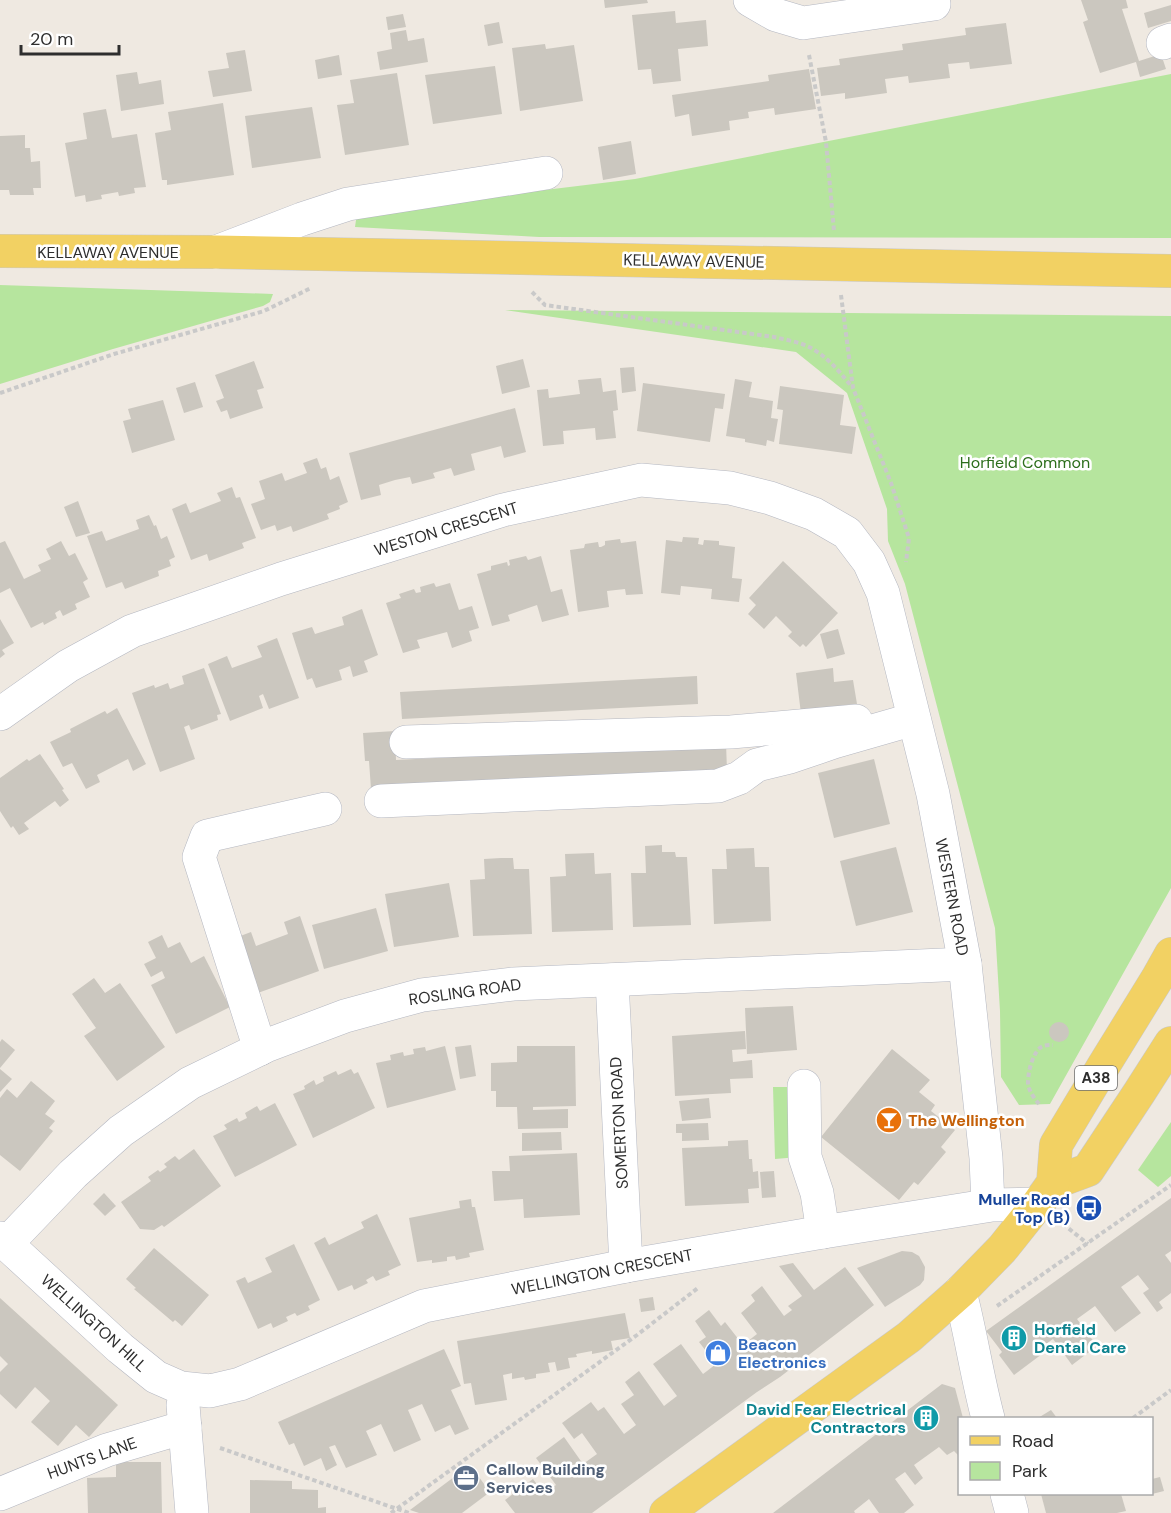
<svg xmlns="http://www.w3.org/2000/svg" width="1171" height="1513" viewBox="0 0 1171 1513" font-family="'DM Sans',sans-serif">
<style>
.green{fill:#b6e59e}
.building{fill:#cbc7bf}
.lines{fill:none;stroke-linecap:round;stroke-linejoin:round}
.minor-casing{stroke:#b4b7c1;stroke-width:34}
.major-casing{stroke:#c9c9c9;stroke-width:34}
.path{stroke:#c9c9c9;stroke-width:4;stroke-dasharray:4.5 3;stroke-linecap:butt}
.minor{stroke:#fff;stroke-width:33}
.major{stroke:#f2d163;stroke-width:33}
.labels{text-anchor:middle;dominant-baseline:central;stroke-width:5;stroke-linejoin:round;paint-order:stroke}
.shield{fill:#fff;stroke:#6d6d6d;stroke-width:1.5}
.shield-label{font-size:15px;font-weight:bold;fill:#2e2e2e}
.street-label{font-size:16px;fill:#2e2e2e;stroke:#fff}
.park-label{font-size:16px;fill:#2c6e1b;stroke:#fff}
.food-label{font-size:16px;font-weight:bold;fill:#c56008;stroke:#fff;text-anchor:start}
.transit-label{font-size:16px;font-weight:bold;fill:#164399;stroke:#fff;text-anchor:end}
.culture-label{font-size:16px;font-weight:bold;fill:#0d838f;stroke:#fff;text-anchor:start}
.shop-label{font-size:16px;font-weight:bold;fill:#366cbe;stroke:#fff;text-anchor:start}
.service-label{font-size:16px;font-weight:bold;fill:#4e5e75;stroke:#fff;text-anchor:start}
</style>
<rect width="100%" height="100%" fill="#efe9e1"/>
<g class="green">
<polygon points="1171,74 1171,238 539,237 355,227 357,213 635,179"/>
<polygon points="0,285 273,294 270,302 263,306 113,349 0,384"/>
<polygon points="505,310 1171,316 1171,888 1050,1104 1019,1105 1001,1077 1000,1011 995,928 905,584 888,541 887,509 847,393 796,352"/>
<polygon points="773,1087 795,1087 798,1157 775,1159"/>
<polygon points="1171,1122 1171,1176 1158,1187 1138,1170"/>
</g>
<g class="building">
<polygon points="604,0 647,0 648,3 605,8"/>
<polygon points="1081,0 1126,0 1128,8 1122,9 1139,61 1161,54 1166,69 1140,77 1136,62 1100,73 1083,22 1088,20"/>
<polygon points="1171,5 1171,21 1148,28 1144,13"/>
<polygon points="675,11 676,23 706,20 708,46 678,49 681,81 653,84 651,69 638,70 632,15"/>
<polygon points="403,14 406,27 388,30 386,17"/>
<polygon points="499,22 503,43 488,46 484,25"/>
<polygon points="1006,23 1012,64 970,69 969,62 948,64 950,78 909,83 908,76 885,79 887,93 845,99 845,93 821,96 817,68 840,65 839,59 903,50 902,44 966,35 965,28"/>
<polygon points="406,30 408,41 424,38 428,62 380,70 377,52 392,49 390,33"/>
<polygon points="545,44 546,49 574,45 583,101 520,111 512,48"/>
<polygon points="245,50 252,91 213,97 208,71 229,68 226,53"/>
<polygon points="339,55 342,75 318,79 315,60"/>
<polygon points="495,66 502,114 433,124 425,75"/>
<polygon points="809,69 816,109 775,115 774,108 748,112 749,118 729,121 730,130 692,136 689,114 675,117 672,95 769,81 768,75"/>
<polygon points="137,72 139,84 161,80 164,104 121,111 116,75"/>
<polygon points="397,73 409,145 345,155 337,105 354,103 350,80"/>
<polygon points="223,103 234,175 167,185 167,180 162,180 155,133 171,130 168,112"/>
<polygon points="312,107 321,158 252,168 245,116"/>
<polygon points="106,109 112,138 137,134 146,187 134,188 135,193 119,196 118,192 101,195 102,199 86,202 85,195 75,197 65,143 87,139 83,113"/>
<polygon points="25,135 25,148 30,148 31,162 40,161 41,188 33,188 34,195 10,195 9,190 0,190 0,136"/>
<polygon points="631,141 636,174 603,180 598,147"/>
<polygon points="523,359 530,387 502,394 496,366"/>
<polygon points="254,361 264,388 257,390 263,408 230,419 227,410 221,412 216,401 224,398 215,375"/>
<polygon points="634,367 636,391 622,393 620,368"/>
<polygon points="601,378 603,392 616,390 618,410 613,411 616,438 596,440 595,428 563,431 564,444 543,446 537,390 548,389 549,398 580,394 578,380"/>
<polygon points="735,379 752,382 749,397 773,401 771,418 778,419 774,442 767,440 766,446 745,442 745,439 726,436"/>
<polygon points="195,382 203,407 184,413 176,388"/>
<polygon points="643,383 725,394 723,409 715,408 710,442 637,431"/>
<polygon points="780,386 844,395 840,425 856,427 852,454 779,444 783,410 777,409"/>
<polygon points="163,400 175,440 132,453 123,421 131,419 128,409"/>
<polygon points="515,408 526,452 504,458 501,446 471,454 475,470 454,476 451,468 433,473 435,478 412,484 410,477 395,480 379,485 381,495 361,500 349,453"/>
<polygon points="317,458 321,469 326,467 330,480 339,476 348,502 339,506 340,509 327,514 329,519 293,532 291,526 277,531 275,525 261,530 251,504 265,499 259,481 282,473 285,481 307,473 303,463"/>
<polygon points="232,487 236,498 240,497 256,538 242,543 244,548 209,561 207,554 191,560 172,509 186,503 190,513 221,501 217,493"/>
<polygon points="78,501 90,533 76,537 64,507"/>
<polygon points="149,515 154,526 156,525 161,539 167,536 175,557 169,560 171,566 158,571 159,576 125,589 122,582 106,588 87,536 102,531 106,541 139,529 136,520"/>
<polygon points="683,537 699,538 698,544 703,545 704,540 719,541 719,545 735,547 732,578 742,579 739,602 711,599 712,589 681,586 680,595 661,593 666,540 682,542"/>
<polygon points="620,539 621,543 636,541 643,594 626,595 625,589 607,591 609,607 578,612 570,550 584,548 585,544 598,542 599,547 601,547 605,545 605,541"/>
<polygon points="5,541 24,579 41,571 38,565 51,559 46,549 61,541 69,556 75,553 88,579 83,582 90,597 75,604 77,609 63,616 60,610 55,613 57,618 44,625 43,622 31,628 10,588 0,593 0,543"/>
<polygon points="526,556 528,560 541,556 551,592 562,589 569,615 542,622 537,605 508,615 510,621 492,626 477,574 491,570 491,566 507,562 508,566 510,565 509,560"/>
<polygon points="783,561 838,613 806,647 803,644 800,647 788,636 792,632 776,616 764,629 748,614 756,605 749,598"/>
<polygon points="434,583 436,587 450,583 459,610 472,606 479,628 469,631 472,641 452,648 447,632 417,640 420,648 403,653 386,603 401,598 399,594 414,589 416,593 421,592 420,587"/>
<polygon points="362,609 378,655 364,661 368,672 353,677 350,666 339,670 342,680 316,688 312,678 307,680 292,633 312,627 315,634 344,625 342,617"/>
<polygon points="0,619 14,643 2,650 5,654 0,658"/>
<polygon points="838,629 845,654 827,659 820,634"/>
<polygon points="277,638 299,698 269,709 263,694 259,696 263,708 230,721 208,664 227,656 232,668 262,657 257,646"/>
<polygon points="204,668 221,714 217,715 218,720 191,730 189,725 184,727 195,759 160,772 132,693 154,685 155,688 168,683 170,689 184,684 182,676"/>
<polygon points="833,668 834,682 853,680 857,704 845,705 846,716 802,722 796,673"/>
<polygon points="697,676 698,704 402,719 400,692"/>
<polygon points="117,708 146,764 133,771 128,759 97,775 100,782 86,789 72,763 63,767 50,742 71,732 70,729 105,711 107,714"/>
<polygon points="395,731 396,760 726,743 727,771 371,789 369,761 365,761 363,733"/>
<polygon points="40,754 64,789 62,790 69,800 60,807 55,801 24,823 29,829 19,835 13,826 11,828 0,811 0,778 27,759 29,761"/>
<polygon points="874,759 890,824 834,838 818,773"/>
<polygon points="662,845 662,852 675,852 676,857 687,857 691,925 633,927 631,873 646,873 645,846"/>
<polygon points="896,847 913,912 856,926 840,861"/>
<polygon points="754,848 755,867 769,867 771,921 714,924 712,869 727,869 726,849"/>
<polygon points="594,853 595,874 611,873 613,930 552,932 550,877 566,876 565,854"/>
<polygon points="501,858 513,858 514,869 529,869 532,934 473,936 470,880 485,879 484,859"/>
<polygon points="449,883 459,937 394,947 385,894"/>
<polygon points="376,908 388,951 324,969 312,925"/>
<polygon points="300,916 319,971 255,994 235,938 251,932 256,946 288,934 284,922"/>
<polygon points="162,935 168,948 180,942 191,963 204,956 230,1007 176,1034 151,985 165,978 162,971 151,977 144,964 156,958 148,942"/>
<polygon points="94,978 105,993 120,983 165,1047 117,1081 84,1036 96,1028 72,994"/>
<polygon points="793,1006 797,1050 747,1054 745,1008"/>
<circle cx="1059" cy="1032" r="10"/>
<polygon points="745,1031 746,1049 732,1050 733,1062 752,1060 753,1078 730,1079 731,1093 675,1096 672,1036"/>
<polygon points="2,1039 15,1050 0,1068 0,1042"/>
<polygon points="471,1045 476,1076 460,1079 455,1047"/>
<polygon points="445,1046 456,1090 387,1108 376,1063 391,1060 390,1055 403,1052 404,1056 414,1054 413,1049 425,1047 426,1051"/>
<polygon points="517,1046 575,1046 576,1106 533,1107 533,1110 568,1109 568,1128 518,1129 517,1107 496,1107 496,1091 491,1091 491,1063 517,1062"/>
<polygon points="892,1049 930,1080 919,1092 935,1105 931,1111 955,1130 941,1147 946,1152 918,1185 914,1182 899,1200 821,1137"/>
<polygon points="0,1069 12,1079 0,1092"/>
<polygon points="351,1069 354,1074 358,1072 375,1108 313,1138 293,1094 305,1089 304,1086 314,1080 316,1085 324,1081 323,1077 336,1071 338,1075"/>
<polygon points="31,1081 55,1101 45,1114 55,1121 49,1128 53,1131 20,1171 0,1155 0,1098 7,1089 17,1098"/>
<polygon points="709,1098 711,1118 682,1121 679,1101"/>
<polygon points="275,1103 297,1145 235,1177 213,1136 227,1129 224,1125 237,1118 239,1122 247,1118 245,1113 257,1106 260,1111"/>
<polygon points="708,1123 709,1140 682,1141 682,1133 676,1133 676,1124"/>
<polygon points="561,1132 562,1150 522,1151 522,1133"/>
<polygon points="748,1140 749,1159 752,1159 753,1172 758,1171 759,1188 748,1189 749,1203 685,1206 682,1148 728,1146 728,1141"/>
<polygon points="194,1149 221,1186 164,1227 162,1225 154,1230 140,1229 121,1202 151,1181 148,1177 158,1170 160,1172 167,1167 164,1164 175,1156 179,1160"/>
<polygon points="577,1153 580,1215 524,1218 523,1199 494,1201 492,1171 510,1171 509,1156"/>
<polygon points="774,1171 776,1197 762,1198 760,1172"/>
<polygon points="104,1193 116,1206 105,1216 93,1204"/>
<polygon points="1171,1198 1171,1251 1165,1255 1171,1263 1171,1293 1159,1302 1163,1308 1157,1312 1143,1293 1149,1289 1138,1275 1121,1287 1141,1313 1115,1332 1095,1306 1077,1319 1097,1346 1072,1365 1053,1339 1043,1346 1046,1351 1014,1375 999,1355 1002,1352 986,1331"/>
<polygon points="471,1199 472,1207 475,1207 484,1250 469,1253 470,1257 456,1260 455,1256 447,1257 447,1261 432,1263 432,1260 417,1262 409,1218 460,1208 459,1201"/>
<polygon points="377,1214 401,1265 388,1271 390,1275 376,1281 373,1276 366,1280 368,1283 354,1290 352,1285 338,1291 314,1243 325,1237 329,1245 364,1228 361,1222"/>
<polygon points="294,1244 320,1300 308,1306 310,1310 297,1316 295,1313 286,1317 288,1321 273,1328 271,1323 258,1329 236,1281 245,1277 248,1283 272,1272 265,1258"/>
<polygon points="154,1248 209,1295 182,1326 175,1320 173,1322 134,1289 136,1288 126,1279"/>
<polygon points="902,1251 912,1252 919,1256 925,1267 924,1280 920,1285 885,1307 857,1268"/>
<polygon points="793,1263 814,1290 845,1267 874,1305 780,1377 757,1392 592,1513 515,1513 505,1500 533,1479 542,1491 548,1486 550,1489 556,1485 536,1458 564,1437 583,1464 597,1454 582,1433 574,1439 562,1423 591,1402 598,1411 604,1407 624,1434 636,1425 621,1404 634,1395 625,1382 639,1371 664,1406 677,1396 653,1364 681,1344 703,1374 707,1371 716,1364 699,1342 706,1337 695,1321 709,1310 721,1326 725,1322 743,1345 757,1334 741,1313 755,1301 751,1295 762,1286 784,1316 792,1310 788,1306 802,1296 779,1266"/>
<polygon points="653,1297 655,1310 641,1312 639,1299"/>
<polygon points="0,1298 118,1405 89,1437 76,1425 58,1446 31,1422 50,1401 35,1387 16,1409 0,1394 0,1372 8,1364 0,1356"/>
<polygon points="625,1313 630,1338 611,1341 613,1350 592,1354 592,1351 576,1354 577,1357 568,1358 570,1368 557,1371 555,1362 548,1363 550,1372 536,1374 536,1378 525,1380 524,1377 512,1379 512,1373 503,1375 507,1400 475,1405 471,1383 464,1384 457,1341"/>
<polygon points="444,1349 461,1386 451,1390 469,1429 455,1435 450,1425 435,1432 422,1404 408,1410 421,1440 394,1452 381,1424 366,1431 377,1455 346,1468 335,1445 329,1447 337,1465 326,1471 321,1458 304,1466 294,1443 289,1445 278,1422"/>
<polygon points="942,1384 955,1388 963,1418 960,1418 960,1457 954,1451 947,1455 939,1447 914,1465 923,1478 915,1485 905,1472 895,1479 914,1505 904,1513 879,1513 869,1499 854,1511 855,1513 773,1513"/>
<polygon points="1051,1410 1057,1418 1038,1418"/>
<polygon points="116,1462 161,1462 162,1513 88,1513 87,1478 116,1477"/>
<polygon points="470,1465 490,1492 462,1513 419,1513 410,1510"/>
<polygon points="1160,1477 1164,1491 1152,1494 1152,1479"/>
<polygon points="250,1480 292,1481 292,1489 318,1490 318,1508 326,1507 326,1513 250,1513"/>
<polygon points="1041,1494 1121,1494 1126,1511 1117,1513 1046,1513"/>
</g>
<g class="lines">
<defs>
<g id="minor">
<polyline points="750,0 776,15 803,23 934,4"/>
<polyline points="1163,43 1171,40"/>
<polyline points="216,252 302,219 348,204 546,173"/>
<polyline points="0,714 68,666 132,631 281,579 503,510 641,480 730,488 770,498 814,514 847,533 869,562 883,593 933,794 965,964 986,1158 988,1205"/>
<polyline points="406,742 731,732 856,721"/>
<polyline points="381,801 718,786 739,778 757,765 790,757 834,742 914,719"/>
<polyline points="612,980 626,1266"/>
<polyline points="260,1049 199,857 207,836 325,809"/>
<polyline points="804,1086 805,1157 817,1193 823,1232"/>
<polyline points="0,1238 120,1348 156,1377 181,1388 210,1391 240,1384 424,1306 626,1266 823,1232 992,1205 1038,1204"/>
<polyline points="6,1244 73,1174 121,1131 190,1083 268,1045 345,1016 422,995 513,984 965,964"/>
<path d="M960 1292C971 1334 977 1377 988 1418"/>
<polyline points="183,1405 192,1513"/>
<polyline points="0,1494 107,1450 185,1427"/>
<polyline points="1007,1494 1012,1513"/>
</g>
<g id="major">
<polyline points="0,251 216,252 1171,271"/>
<polyline points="1053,1183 1088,1170 1139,1093 1171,1043"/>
<polyline points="666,1513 909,1337 960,1292 1002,1249 1038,1204 1053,1183 1056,1145 1104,1065 1157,979 1171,954"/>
</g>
</defs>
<use href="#minor" class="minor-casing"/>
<use href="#major" class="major-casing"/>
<g class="path">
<polyline points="809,55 826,142 834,231"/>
<path d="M532 292 545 305 774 337C783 339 793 341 802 344 824 352 838 370 853 388"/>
<polyline points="841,295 853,388 891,483 909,538 906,562"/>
<polyline points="0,393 114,354 264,311 311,288"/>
<path d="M1039 1104C1034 1098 1028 1090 1028 1082 1028 1072 1033 1050 1043 1046 1045 1045 1051 1045 1053 1045"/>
<polyline points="1063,1224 1088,1244"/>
<polyline points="997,1306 1171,1185"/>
<polyline points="1133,1418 1171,1390"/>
<polyline points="220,1448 409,1513"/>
<polyline points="391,1513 637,1335 698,1288"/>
</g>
<use href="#minor" class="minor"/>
<use href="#major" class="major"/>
</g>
<defs>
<symbol id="bar-disc" viewBox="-11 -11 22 22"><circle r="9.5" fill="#e8710a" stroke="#fff"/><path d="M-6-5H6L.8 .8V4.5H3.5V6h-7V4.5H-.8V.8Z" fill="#fff"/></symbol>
<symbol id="bus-disc" viewBox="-11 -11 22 22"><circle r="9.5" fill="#1a4fb4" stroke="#fff"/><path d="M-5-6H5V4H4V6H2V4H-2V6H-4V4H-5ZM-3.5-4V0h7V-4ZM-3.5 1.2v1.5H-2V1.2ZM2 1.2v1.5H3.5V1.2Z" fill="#fff"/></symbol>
<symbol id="building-disc" viewBox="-11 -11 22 22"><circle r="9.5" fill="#0f9aa8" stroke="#fff"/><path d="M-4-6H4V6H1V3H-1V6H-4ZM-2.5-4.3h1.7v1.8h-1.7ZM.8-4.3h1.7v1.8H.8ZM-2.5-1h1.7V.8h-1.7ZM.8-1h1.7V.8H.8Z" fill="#fff"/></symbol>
<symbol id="shop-disc" viewBox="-11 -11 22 22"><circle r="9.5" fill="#3f7fe0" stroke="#fff"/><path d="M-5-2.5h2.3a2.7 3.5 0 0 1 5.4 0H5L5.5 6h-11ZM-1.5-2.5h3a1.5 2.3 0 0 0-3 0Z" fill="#fff"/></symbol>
<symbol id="office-disc" viewBox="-11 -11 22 22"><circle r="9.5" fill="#5c6f8a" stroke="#fff"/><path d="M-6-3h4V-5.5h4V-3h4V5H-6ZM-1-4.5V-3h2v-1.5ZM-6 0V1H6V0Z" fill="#fff"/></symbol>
</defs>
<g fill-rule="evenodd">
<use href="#bar-disc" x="874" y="1105" width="30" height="30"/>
<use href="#bus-disc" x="1074" y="1193" width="30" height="30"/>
<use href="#building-disc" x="999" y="1323" width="30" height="30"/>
<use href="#shop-disc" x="703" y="1338" width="30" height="30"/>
<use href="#building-disc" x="911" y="1403" width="30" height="30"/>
<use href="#office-disc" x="451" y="1463" width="30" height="30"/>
</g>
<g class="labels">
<rect class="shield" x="1075" y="1066" width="42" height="24" rx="4.5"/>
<g class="shield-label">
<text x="1096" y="1078">A38</text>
</g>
<g class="street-label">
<text x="108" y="252">KELLAWAY AVENUE</text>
<text transform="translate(694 261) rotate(1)">KELLAWAY AVENUE</text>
<text transform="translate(446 529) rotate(-17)">WESTON CRESCENT</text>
<text transform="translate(952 897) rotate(79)">WESTERN ROAD</text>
<text transform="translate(465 992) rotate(-8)">ROSLING ROAD</text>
<text transform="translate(619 1123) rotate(-93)">SOMERTON ROAD</text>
<text transform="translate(602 1272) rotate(-11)">WELLINGTON CRESCENT</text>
<text transform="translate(94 1323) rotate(42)">WELLINGTON HILL</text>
<text transform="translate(92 1458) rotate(-20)">HUNTS LANE</text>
</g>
<g class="park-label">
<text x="1025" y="462">Horfield Common</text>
</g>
<g class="food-label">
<text x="908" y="1120">The Wellington</text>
</g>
<g class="transit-label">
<text x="1070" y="1199">Muller Road<tspan x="1070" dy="18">Top (B)</tspan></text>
</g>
<g class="culture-label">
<text x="1034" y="1329">Horfield<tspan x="1034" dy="18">Dental Care</tspan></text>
<text x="906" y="1409" text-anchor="end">David Fear Electrical<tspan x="906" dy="18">Contractors</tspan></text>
</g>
<g class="shop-label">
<text x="738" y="1344">Beacon<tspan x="738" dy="18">Electronics</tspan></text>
</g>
<g class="service-label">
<text x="486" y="1469">Callow Building<tspan x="486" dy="18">Services</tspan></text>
</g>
</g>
<rect x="958" y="1417" width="195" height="78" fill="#ffffff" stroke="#ababab" stroke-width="1.5"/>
<rect x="970" y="1436" width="30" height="9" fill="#f2d163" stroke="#ababab" stroke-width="1.5"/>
<text x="1012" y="1447" font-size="18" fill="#2e2e2e">Road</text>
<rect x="970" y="1462" width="30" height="18" fill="#b6e59e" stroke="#ababab" stroke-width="1.5"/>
<text x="1012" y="1477" font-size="18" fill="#2e2e2e">Park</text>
<path d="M21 45v9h98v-9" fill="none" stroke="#2e2e2e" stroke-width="3"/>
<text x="30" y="45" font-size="18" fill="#2e2e2e" stroke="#ffffff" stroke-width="4.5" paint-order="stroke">20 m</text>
</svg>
